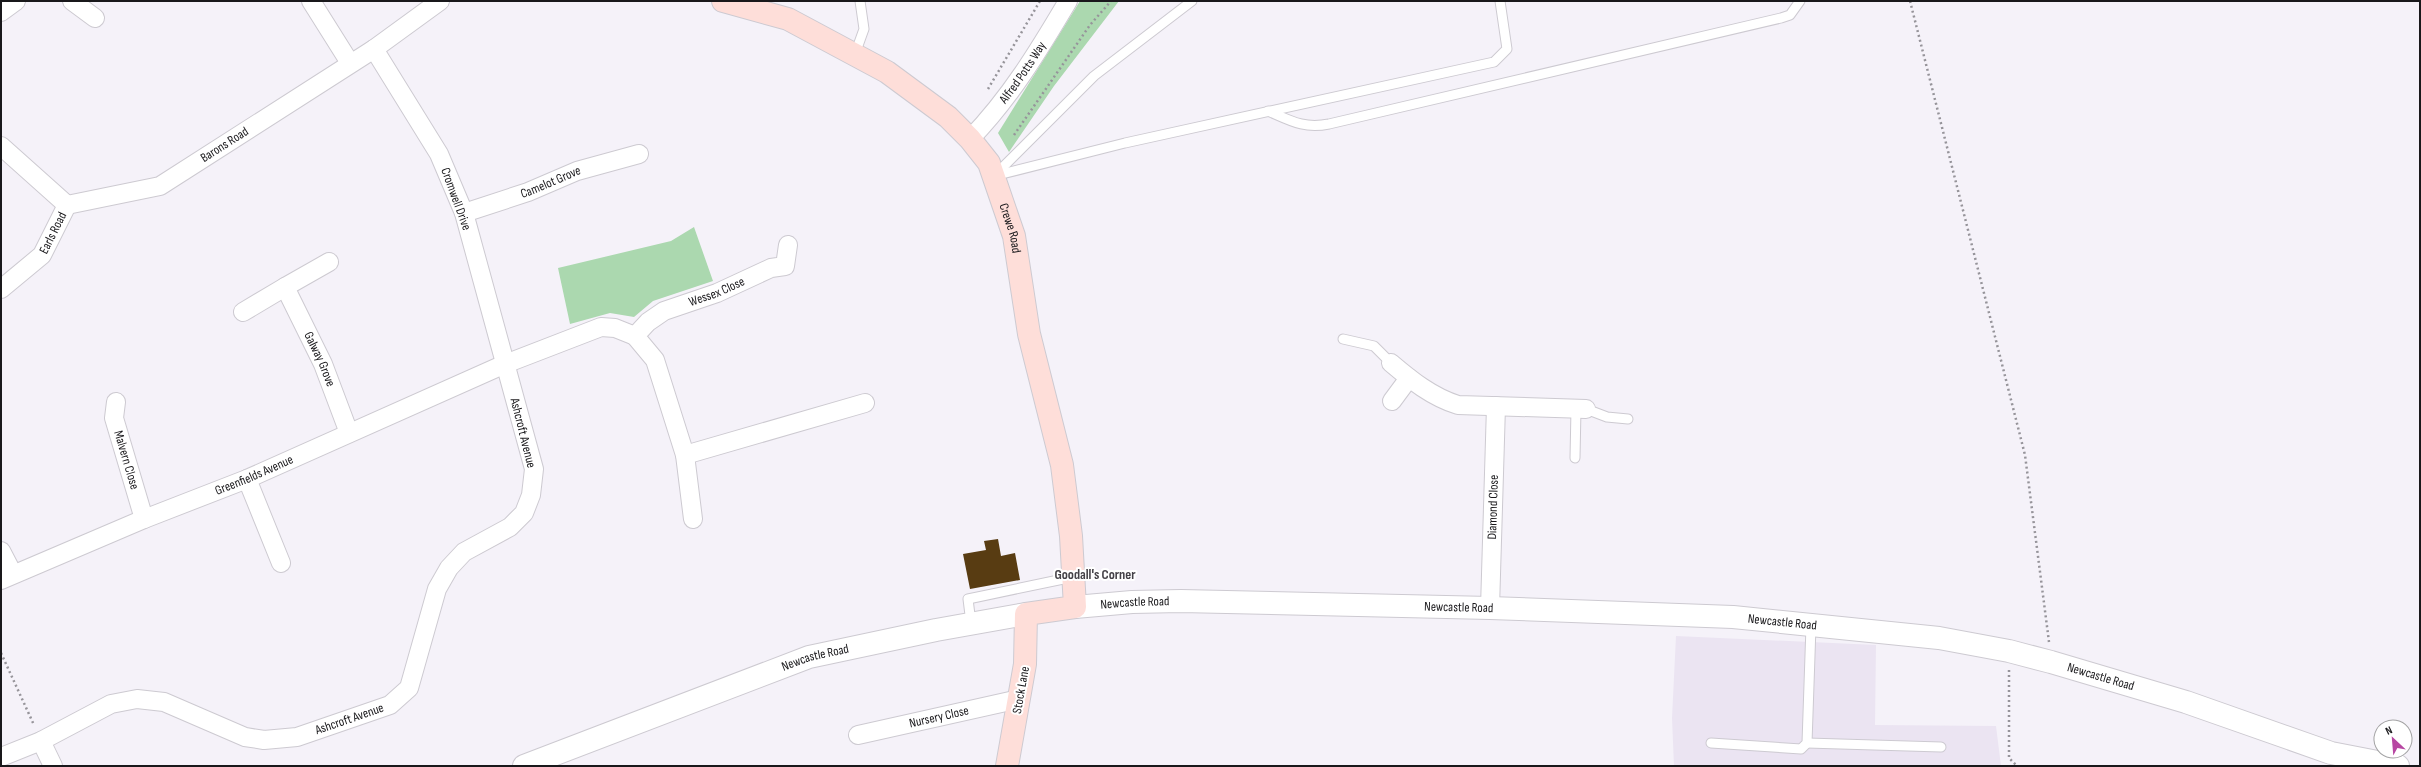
<svg xmlns="http://www.w3.org/2000/svg" width="2421" height="767" viewBox="0 0 2421 767" font-family="'Sofia Sans Condensed',sans-serif">
<style>
.built{fill:#ebe4f2}
.green{fill:#abd8af}
.building{fill:#583c12}
.lines{fill:none;stroke-linecap:round;stroke-linejoin:round}
.service-casing{stroke:#cdcad1;stroke-width:11}
.minor-casing{stroke:#cdcad1;stroke-width:20}
.tertiary-casing{stroke:#cdcad1;stroke-width:24}
.secondary-casing{stroke:#cdcad1;stroke-width:24}
.path{stroke:#96949a;stroke-width:2.5;stroke-dasharray:2 3;stroke-linecap:butt}
.service{stroke:#fff;stroke-width:9}
.minor{stroke:#fff;stroke-width:18}
.tertiary{stroke:#fff;stroke-width:22}
.secondary{stroke:#feded9;stroke-width:22}
.labels{text-anchor:middle;dominant-baseline:central;stroke-width:4;stroke-linejoin:round;paint-order:stroke}
.street-label{font-size:13px;fill:#19181b;stroke:#fff}
.neighbourhood-label{font-size:14px;font-weight:bold;fill:#444147;stroke:#fff}
</style>
<rect width="100%" height="100%" fill="#f5f2f9"/>
<polygon class="built" points="1676,636 1876,645 1875,725 1996,726 2001,766 1674,766 1672,718"/>
<g class="green">
<polygon points="1080,1 1119,1 1054,86 1009,152 998,133"/>
<polygon points="694,227 713,281 653,301 634,317 610,313 570,324 558,268 671,241"/>
</g>
<polygon class="building" points="998,539 1001,556 1015,553 1020,580 970,589 963,554 986,550 984,541"/>
<g class="lines">
<defs>
<g id="service">
<polyline points="855,54 864,29 860,1"/>
<path d="M1268 111C1291 121 1304 129 1329 124L1781 18 1790 15 1800 1"/>
<polyline points="995,175 1094,76 1192,1"/>
<polyline points="994,176 1125,143 1494,62 1507,49 1500,1"/>
<polyline points="1343,339 1374,346 1391,363"/>
<polyline points="1586,409 1607,417 1628,419"/>
<polyline points="1575,458 1576,409"/>
<polyline points="971,623 968,599 1073,577"/>
<polyline points="1711,743 1801,749 1807,743 1811,626"/>
<polyline points="1807,743 1941,747"/>
</g>
<g id="minor">
<polyline points="72,1 95,18"/>
<polyline points="311,1 350,63"/>
<polyline points="1,12 16,1"/>
<path id="s1" d="M970 139C1010 98 1039 50 1068 1"/>
<path id="s2" d="M1 146 67 205 160 186 374 49 440 1"/>
<path id="s3" d="M464 213 528 192 577 171 639 154"/>
<polyline points="285,287 329,262"/>
<path id="s4" d="M1 289 42 255 67 205"/>
<path id="s5" d="M243 312 285 287 323 364 349 433"/>
<path d="M1391 363C1411 380 1432 397 1458 405L1586 409"/>
<polyline points="1392,401 1409,378"/>
<path id="s6" d="M116 402 114 418 144 519"/>
<polyline points="685,455 865,403"/>
<polyline points="247,479 281,563"/>
<path id="s7" d="M693 519 685 455 655 360 635 336 648 322 664 311 717 293 771 268 785 266 788 245"/>
<polyline points="1,551 13,574"/>
<path id="s8" d="M1 580 144 519 247 479 505 364 601 327 615 328 635 336"/>
<path id="s9" d="M1490 608 1496 406"/>
<path id="s10" d="M858 735 1019 699"/>
<polyline points="41,741 53,766"/>
<path id="s11" d="M1 757 41 741 111 704 137 699 164 702 245 737 264 740 297 737 390 705 409 688 437 589 449 568 464 552 510 527 524 513 531 495 534 469 464 213 439 154 374 49"/>
</g>
<g id="tertiary">
<path id="s12" d="M1075 607 1132 602 1181 601 1490 608 1733 617 1939 638 2009 651 2051 662 2186 702 2331 753 2398 766"/>
<path id="s13" d="M524 766 809 657 936 630 1026 614"/>
</g>
<g id="secondary">
<path id="s14" d="M723 1 788 19 887 72 948 117 970 139 989 163 1014 236 1029 334 1062 465 1071 536 1075 607 1026 614 1025 664 1007 766"/>
</g>
</defs>
<use href="#service" class="service-casing"/>
<use href="#minor" class="minor-casing"/>
<use href="#tertiary" class="tertiary-casing"/>
<use href="#secondary" class="secondary-casing"/>
<g class="path">
<polyline points="1910,1 2025,455 2049,642"/>
<polyline points="988,89 1040,1"/>
<polyline points="1014,135 1090,25 1111,1"/>
<polyline points="1,653 34,725"/>
<polyline points="2009,670 2009,758 2017,766"/>
</g>
<use href="#service" class="service"/>
<use href="#minor" class="minor"/>
<use href="#tertiary" class="tertiary"/>
<use href="#secondary" class="secondary"/>
</g>
<g class="labels">
<g class="street-label">
<text stroke="none"><textPath href="#s1" startOffset="85">Alfred Potts Way</textPath></text>
<text stroke="none"><textPath href="#s2" startOffset="260">Barons Road</textPath></text>
<text stroke="none"><textPath href="#s3" startOffset="92">Camelot Grove</textPath></text>
<text transform="translate(456 199) rotate(70)">Cromwell Drive</text>
<text stroke="none"><textPath href="#s14" startOffset="386">Crewe Road</textPath></text>
<text stroke="none"><textPath href="#s4" startOffset="78">Earls Road</textPath></text>
<text stroke="none"><textPath href="#s7" startOffset="290">Wessex Close</textPath></text>
<text stroke="none"><textPath href="#s5" startOffset="129">Galway Grove</textPath></text>
<text transform="translate(523 433) rotate(76)">Ashcroft Avenue</text>
<text stroke="none"><textPath href="#s6" startOffset="60">Malvern Close</textPath></text>
<text stroke="none"><textPath href="#s8" startOffset="274">Greenfields Avenue</textPath></text>
<text stroke="none"><textPath href="#s9" startOffset="101">Diamond Close</textPath></text>
<text stroke="none"><textPath href="#s12" startOffset="60">Newcastle Road</textPath></text>
<text stroke="none"><textPath href="#s12" startOffset="384">Newcastle Road</textPath></text>
<text stroke="none"><textPath href="#s12" startOffset="708">Newcastle Road</textPath></text>
<text stroke="none"><textPath href="#s13" startOffset="311">Newcastle Road</textPath></text>
<text stroke="none"><textPath href="#s12" startOffset="1032">Newcastle Road</textPath></text>
<text transform="translate(1021 690) rotate(-80)">Stock Lane</text>
<text stroke="none"><textPath href="#s10" startOffset="83">Nursery Close</textPath></text>
<text stroke="none"><textPath href="#s11" startOffset="372">Ashcroft Avenue</textPath></text>
</g>
<g class="neighbourhood-label">
<text x="1095" y="574">Goodall's Corner</text>
</g>
</g>
<rect width="2421" height="767" fill="none" stroke="#19181b" stroke-width="4"/>
<g transform="translate(2393 739) rotate(334)"><circle r="19" fill="#ffffff" stroke="#a3a3a4"/>
<path d="M0-3L7 15L0 10L-7 15Z" fill="#b746a2"/>
<text y="-6" font-size="11" font-weight="bold" text-anchor="middle" fill="#19181b">N</text>
</g>
</svg>
